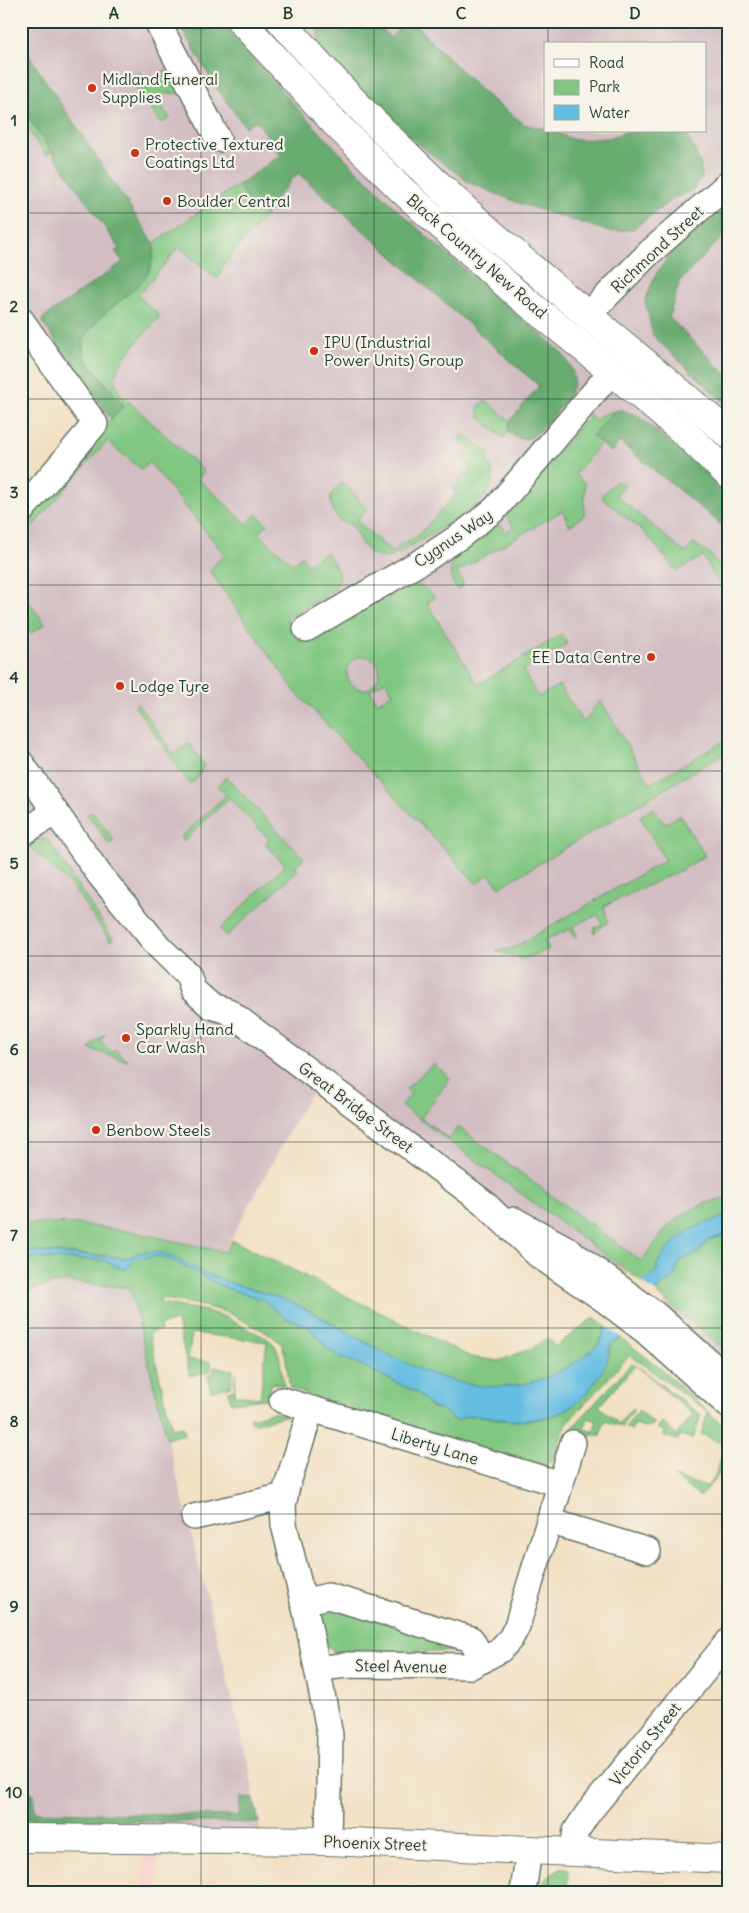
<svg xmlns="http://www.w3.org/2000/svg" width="749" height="1913" viewBox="0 0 749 1913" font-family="Delius,sans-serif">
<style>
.built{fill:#f7d0cb}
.industrial{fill:#d2bec2;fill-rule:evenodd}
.green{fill:#81c782;stroke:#50825b;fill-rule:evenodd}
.forest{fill:#68ac70;stroke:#447452}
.water{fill:#65bde2;stroke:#427d8b}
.pier{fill:#f2e0c3}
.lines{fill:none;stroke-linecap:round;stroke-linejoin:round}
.minor-casing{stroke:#697666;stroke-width:28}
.major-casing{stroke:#697666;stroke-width:30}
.highway-casing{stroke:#697666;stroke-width:30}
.minor{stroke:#fff;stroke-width:25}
.major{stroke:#fff;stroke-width:28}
.highway{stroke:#fff;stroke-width:28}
.grid{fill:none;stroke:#1f3d34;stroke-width:1;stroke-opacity:0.55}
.poi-dot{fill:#c8321e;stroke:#f7f3e8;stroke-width:2}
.labels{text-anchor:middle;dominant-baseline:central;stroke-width:4.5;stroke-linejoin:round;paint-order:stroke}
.poi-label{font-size:16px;fill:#1f3d34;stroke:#f7f3e8;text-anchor:start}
.street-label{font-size:16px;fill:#1f3d34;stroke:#f7f3e8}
.neatline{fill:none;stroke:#1f3d34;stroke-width:2}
.grid-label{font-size:16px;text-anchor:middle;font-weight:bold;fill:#1f3d34}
</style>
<rect width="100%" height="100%" fill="#f7f3e8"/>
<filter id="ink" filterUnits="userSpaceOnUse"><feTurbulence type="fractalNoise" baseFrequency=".02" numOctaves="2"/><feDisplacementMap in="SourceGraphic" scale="10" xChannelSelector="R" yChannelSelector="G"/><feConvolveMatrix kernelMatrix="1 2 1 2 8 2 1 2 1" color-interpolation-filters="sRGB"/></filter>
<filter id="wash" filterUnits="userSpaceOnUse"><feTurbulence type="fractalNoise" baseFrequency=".0096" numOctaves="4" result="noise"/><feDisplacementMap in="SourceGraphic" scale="20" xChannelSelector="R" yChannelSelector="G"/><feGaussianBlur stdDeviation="1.12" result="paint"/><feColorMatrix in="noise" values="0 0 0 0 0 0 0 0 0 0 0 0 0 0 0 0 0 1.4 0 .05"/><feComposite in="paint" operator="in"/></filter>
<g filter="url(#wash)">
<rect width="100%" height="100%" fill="#f2e0c3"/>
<polygon class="built" points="143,1839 158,1839 157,1892 143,1892"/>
<path class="industrial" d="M21 21H728V1391L650 1322 666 1300 628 1272 613 1292 321 1081 306 1101 210 1277 165 1255 130 1288 248 1762 262 1840 21 1838V511L95 424 21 320ZM545 44H705V131H545Z"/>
<g class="green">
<polygon points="166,70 184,94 167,93 157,100 170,118 161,123 129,78 135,74 142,73 138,86 161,84 164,71"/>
<polygon points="21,108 52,151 46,155 21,120"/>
<path d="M238 185C246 197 253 209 266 215L219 270 222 272 217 279 179 247 138 296 160 316C150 328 113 365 115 380 116 388 121 395 127 400L204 471 198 479 247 524 256 514 267 524 259 534 292 563 302 556 307 564 326 552C334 565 346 576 334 590L287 619 300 642 392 589C411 580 420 581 435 598L427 603 478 685 562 634 567 644 523 671 538 697 559 685 583 722C592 716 590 709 601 701L650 784 728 739V751L500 887 488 874 477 884 295 691 209 570 225 555 149 462 142 470 107 441 33 526 24 519 111 419 124 406 84 357 83 343 87 333 102 316 115 305 154 253V243ZM360 656C397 656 373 706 352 684 342 674 348 661 360 656ZM385 681 393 693 377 703 370 690Z"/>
<polygon points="483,402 488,402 510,421 508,432 503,438 480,418 478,407"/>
<path d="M614 411 593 436 601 443 575 474 585 483 584 515 570 526 562 511 457 572 464 585 458 589C454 586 453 584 452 579 444 553 477 537 494 524L501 525 506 532 513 527 506 514 590 414 596 420 601 415Z"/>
<path d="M464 435 490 454 486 458C492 467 496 477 491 487 482 508 413 545 391 557 367 562 361 541 351 524 348 524 345 524 342 522 335 518 329 504 331 496 333 491 338 487 342 483L359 498 358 500 367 509 357 521 393 553 401 544 417 537 456 494 452 490 471 468 462 460 471 449 460 439 461 436Z"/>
<polygon points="616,481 625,485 616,495 685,553 694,543 711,555 728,579 728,581 721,586 703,556 677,571 643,531 603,499 602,495"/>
<path d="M21 591 45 624 31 633C22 622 21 605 21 591Z"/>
<polygon points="138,704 174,754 189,743 204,765 196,780 190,784 135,706"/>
<polygon points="226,777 304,858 295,866 298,870 227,936 220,929 285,865 265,844 269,839 229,798 184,841 181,837 226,795 217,786"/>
<polygon points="654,808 664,824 680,815 705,856 683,869 604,906 608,922 594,933 594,928 602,924 598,915 573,926 577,936 574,938 570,929 545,940 549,949 523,959 496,951 513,948 665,860 640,816"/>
<polygon points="93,812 114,841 109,844 87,814"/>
<polygon points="40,838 48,840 113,939 110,941 72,886 28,845"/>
<polygon points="105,1035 100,1041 112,1052 115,1049 128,1061 90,1049 99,1038"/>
<path d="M433 1064 450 1078 421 1118 449 1139 458 1127 641 1261C650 1251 657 1240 665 1230 681 1212 705 1202 728 1197V1213C719 1222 709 1221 699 1226 687 1231 680 1239 671 1248 664 1255 657 1259 657 1270L652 1276 642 1282 401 1106 411 1094 406 1089Z"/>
<path d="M45 1223 78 1224 133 1232 225 1252 232 1240 471 1357 499 1361 534 1347 548 1338 555 1347 594 1317 606 1326C602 1332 603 1338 599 1343 584 1362 560 1374 538 1380 530 1382 521 1386 512 1387 438 1396 368 1340 306 1309 275 1294 241 1288 209 1275 181 1264 160 1241 128 1258L21 1250V1224Z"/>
<path d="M728 1234V1352L655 1292C660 1286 666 1284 671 1279 676 1273 676 1267 680 1261L700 1251 708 1240Z"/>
<path d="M146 1256H158L170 1259 226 1288 262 1299 284 1317 309 1327 322 1341 327 1349 340 1357 359 1364 418 1393 432 1408 442 1410 456 1421C471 1411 485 1417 502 1420 526 1423 553 1419 574 1405L609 1354 612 1342 618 1340 620 1337 661 1369 728 1430V1434L721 1433 719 1442 701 1434 708 1412 630 1355 567 1423 565 1429 563 1428C560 1439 558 1465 543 1464 539 1464 534 1462 531 1461L529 1466 290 1388 285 1354 282 1345 270 1334 226 1312 200 1305 160 1298V1303L206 1311 225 1317 268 1339 275 1345 279 1354 284 1386 272 1383 267 1399 231 1403 228 1391 234 1389 236 1372 234 1395 260 1398 267 1342 192 1333 188 1359 211 1362V1371L190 1376 177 1321 160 1325 161 1330 149 1333 172 1429 183 1427 185 1434 167 1438 130 1288 64 1281 21 1292V1258L103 1260 117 1267H129L134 1260Z"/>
<path d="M632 1363 636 1365 701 1415 693 1439 680 1435 678 1440 664 1436 665 1431 657 1428 662 1422 676 1435 693 1415 636 1365 599 1406 619 1424 632 1408 634 1410 625 1420 623 1427 605 1421 600 1435 588 1436 570 1430ZM588 1418 597 1421 593 1432 584 1429Z"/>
<polygon points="214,1367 233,1370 231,1386 211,1391 208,1375 214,1373"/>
<polygon points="639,1410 654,1424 652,1426 649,1425 648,1428 634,1424 632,1430 626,1428 629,1422"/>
<polygon points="274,1412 286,1416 252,1424 250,1418"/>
<polygon points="724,1449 728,1450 728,1463 700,1497 674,1477 707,1487 715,1476"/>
<polygon points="327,1605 465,1646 466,1651 455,1652 353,1650 336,1652 327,1646 318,1607"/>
<path d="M561 1869H568L567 1892H538C543 1880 549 1873 561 1869Z"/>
</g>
<g class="forest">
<path d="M176 21H221C284 96 351 168 423 233 468 273 514 311 559 350 567 359 574 369 574 381 574 393 540 435 529 438 520 441 515 437 508 432L510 421 539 386 298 173 269 206 272 209 266 215C253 209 246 197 238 185L281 155 256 120 245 127 214 84 188 39Z"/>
<polygon points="316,21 372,21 391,38 405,21 411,21 487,96 524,124 545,129 545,131 553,131 574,140 609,138 629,131 685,131 700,162 702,178 692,191 674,198 633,229 611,232 521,204 470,183 431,154 376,108 320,48"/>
<path d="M21 44 154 243C154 254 152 266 146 276 134 297 68 328 85 358 94 373 113 392 124 406L111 419 42 322 43 318 123 262 115 251 119 248 21 108Z"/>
<polygon points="728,206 728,231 680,281 669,317 728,376 728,406 653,336 645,301 656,274 673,250"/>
<polygon points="621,410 637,415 695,464 698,460 728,491 728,530 620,442 611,452 592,436 614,411"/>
<polygon points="29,1791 34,1794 34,1812 239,1816 240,1798 254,1799 259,1823 21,1819 21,1793"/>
</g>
<path class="water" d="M728 1213V1234L708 1240 700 1251 680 1261 674 1277 657 1289 618 1340 612 1342C608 1349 609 1357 606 1364 588 1396 571 1415 534 1419 523 1421 511 1421 500 1419 484 1416 470 1412 456 1421L442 1410 432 1408 418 1393 359 1364 340 1357 327 1349 322 1341 309 1327 284 1317 262 1299 226 1288 170 1259 158 1256 139 1258 134 1260 129 1267 124 1270 103 1260 21 1258V1251L128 1258C160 1241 180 1263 209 1275 241 1288 277 1294 308 1310 395 1357 487 1427 583 1357 589 1353 596 1348 600 1342 603 1338 602 1332 605 1328 617 1312 631 1297 643 1281L652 1276 657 1270V1264C668 1248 681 1234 698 1226 709 1221 719 1222 728 1213Z"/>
<polygon class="pier" points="640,1281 657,1293 622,1338 604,1325"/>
</g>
<g filter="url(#ink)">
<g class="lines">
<defs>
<g id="minor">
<polyline points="157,21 218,139"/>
<polyline points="588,315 649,253 728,184"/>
<polyline points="21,320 95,424 21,511"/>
<polyline points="306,629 427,558 463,534 495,509 612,371"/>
<polyline points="21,763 99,874 159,947 188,975 193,990 211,1006 228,1011 483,1202 538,1255 606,1301 644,1330 728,1405"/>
<polyline points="21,834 55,812"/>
<polyline points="514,1220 567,1249 655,1314 728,1379"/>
<polyline points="282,1400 560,1484"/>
<polyline points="311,1409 287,1486 283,1505 284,1525 306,1612 330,1735 328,1841"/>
<polyline points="194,1517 285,1496"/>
<polyline points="549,1521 648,1551"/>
<polyline points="303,1602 328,1596 394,1615"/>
<polyline points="404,1619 471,1639 483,1660"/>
<polyline points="318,1669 346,1665 471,1666 500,1650 511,1638 517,1626 573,1443"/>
<polyline points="572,1851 576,1831 588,1813 728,1642"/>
<polyline points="523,1892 529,1850"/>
</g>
<polyline id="major" points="21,1838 328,1841 728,1859"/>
<g id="highway">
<polyline points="241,21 334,122 402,190 517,294 612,371 685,433 728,474"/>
<path d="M281 21C336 85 396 146 458 203 545 284 640 355 728 434"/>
</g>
</defs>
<use href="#minor" class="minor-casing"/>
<use href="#major" class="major-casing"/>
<use href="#highway" class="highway-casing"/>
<use href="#minor" class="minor"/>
<use href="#major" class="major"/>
<use href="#highway" class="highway"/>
</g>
</g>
<path class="grid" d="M201 21V1892M374 21V1892M548 21V44M548 131V1892M21 213H728M21 399H728M21 585H728M21 771H728M21 956H728M21 1142H728M21 1328H728M21 1514H728M21 1700H728"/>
<g class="poi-dot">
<circle cx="92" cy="88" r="5"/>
<circle cx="135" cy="153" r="5"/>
<circle cx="167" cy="201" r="5"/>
<circle cx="314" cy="351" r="5"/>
<circle cx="651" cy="657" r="5"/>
<circle cx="120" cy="686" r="5"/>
<circle cx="126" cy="1038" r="5"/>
<circle cx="96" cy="1130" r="5"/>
</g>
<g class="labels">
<g class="poi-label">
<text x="102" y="79">Midland Funeral<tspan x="102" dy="18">Supplies</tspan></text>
<text x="145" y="144">Protective Textured<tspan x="145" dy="18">Coatings Ltd</tspan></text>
<text x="177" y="201">Boulder Central</text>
<text x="324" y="342">IPU (Industrial<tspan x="324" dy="18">Power Units) Group</tspan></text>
<text x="641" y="657" text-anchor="end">EE Data Centre</text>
<text x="130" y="686">Lodge Tyre</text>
<text x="136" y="1029">Sparkly Hand<tspan x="136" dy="18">Car Wash</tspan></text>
<text x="106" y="1130">Benbow Steels</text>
</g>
<g class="street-label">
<text transform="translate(657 249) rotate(-43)">Richmond Street</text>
<text transform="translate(477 256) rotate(41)">Black Country New Road</text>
<text transform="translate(453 538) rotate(-34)">Cygnus Way</text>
<text transform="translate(356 1107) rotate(37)">Great Bridge Street</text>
<text transform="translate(435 1446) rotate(17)">Liberty Lane</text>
<text transform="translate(401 1666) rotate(1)">Steel Avenue</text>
<text transform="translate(645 1744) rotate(-51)">Victoria Street</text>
<text transform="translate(375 1843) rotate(2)">Phoenix Street</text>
</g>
</g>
<rect width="749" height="1913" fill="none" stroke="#f7f3e8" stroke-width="55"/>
<rect x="544" y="42" width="162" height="90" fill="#f7f3e8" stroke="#a1aaa0"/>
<rect x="554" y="59" width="25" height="8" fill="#ffffff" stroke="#a1aaa0"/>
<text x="589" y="68" font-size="15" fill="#1f3d34">Road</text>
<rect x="554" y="80" width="25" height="15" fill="#81c782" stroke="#a1aaa0"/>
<text x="589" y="92" font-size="15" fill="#1f3d34">Park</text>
<rect x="554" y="105" width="25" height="15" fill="#65bde2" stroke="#a1aaa0"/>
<text x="589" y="118" font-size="15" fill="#1f3d34">Water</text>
<rect x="28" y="28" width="694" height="1858" class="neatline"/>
<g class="grid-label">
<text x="114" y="19">A</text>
<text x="288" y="19">B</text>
<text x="461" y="19">C</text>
<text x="635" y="19">D</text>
<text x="14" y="126">1</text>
<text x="14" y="312">2</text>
<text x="14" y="498">3</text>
<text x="14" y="683">4</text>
<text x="14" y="869">5</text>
<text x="14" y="1055">6</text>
<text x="14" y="1241">7</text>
<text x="14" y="1427">8</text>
<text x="14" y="1612">9</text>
<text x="14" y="1798">10</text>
</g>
</svg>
